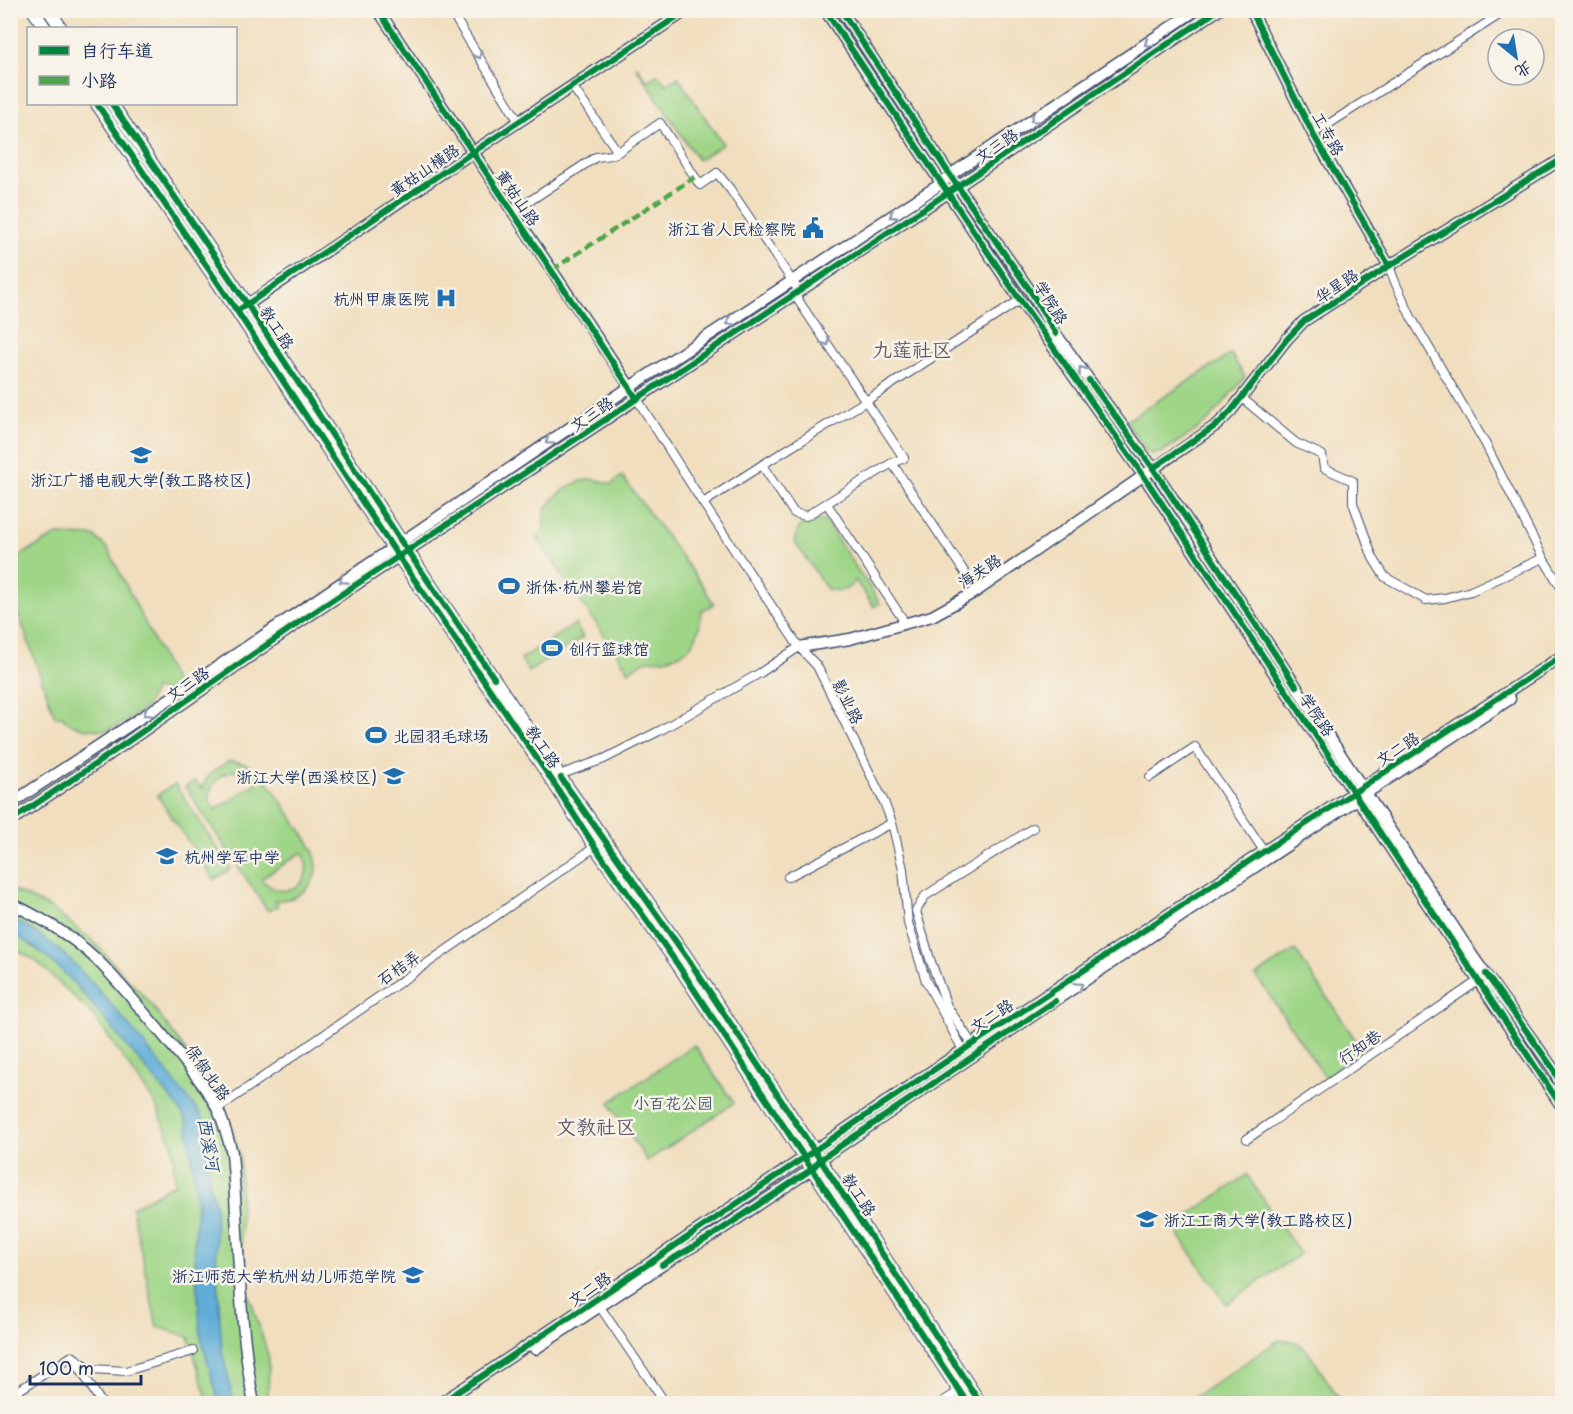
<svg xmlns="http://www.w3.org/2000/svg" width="1573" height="1414" viewBox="0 0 1573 1414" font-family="'Playpen Sans','LXGW WenKai TC',sans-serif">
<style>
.green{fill:#9ed586;stroke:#5c8272;stroke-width:1.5;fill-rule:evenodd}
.water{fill:#5fadd8;stroke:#3d6e9b;stroke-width:1.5}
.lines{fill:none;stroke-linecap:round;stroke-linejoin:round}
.street-casing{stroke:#3b496c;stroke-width:10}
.secondary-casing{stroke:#3b496c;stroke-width:13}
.primary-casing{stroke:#3b496c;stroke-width:14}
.street{stroke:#fff;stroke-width:8}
.secondary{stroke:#fff;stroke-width:10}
.primary{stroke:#fff;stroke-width:12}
.quiet{stroke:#4fa44a;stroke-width:4.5;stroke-dasharray:9 4.5;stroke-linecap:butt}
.cycleway-casing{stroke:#f7f3e8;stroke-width:10}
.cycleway{stroke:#00873e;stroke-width:6}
.oneway{stroke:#8d97ae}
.labels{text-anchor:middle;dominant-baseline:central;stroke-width:5;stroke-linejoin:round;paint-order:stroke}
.street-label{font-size:16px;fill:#1b2f5e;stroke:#f7f3e8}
.poi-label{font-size:16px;fill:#1b2f5e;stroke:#f7f3e8;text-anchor:start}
.park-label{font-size:16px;fill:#3c5868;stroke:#f7f3e8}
.water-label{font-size:18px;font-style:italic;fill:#2f5583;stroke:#f7f3e8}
.quarter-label{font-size:20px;fill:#63596a;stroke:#f7f3e8}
</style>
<rect width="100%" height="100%" fill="#f7f3e8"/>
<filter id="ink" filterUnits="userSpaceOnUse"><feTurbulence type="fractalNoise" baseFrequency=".0167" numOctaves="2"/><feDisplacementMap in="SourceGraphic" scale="12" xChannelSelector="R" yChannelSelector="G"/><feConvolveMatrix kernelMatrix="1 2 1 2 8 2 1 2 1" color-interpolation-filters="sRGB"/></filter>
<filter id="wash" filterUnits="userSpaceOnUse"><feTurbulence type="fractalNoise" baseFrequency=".008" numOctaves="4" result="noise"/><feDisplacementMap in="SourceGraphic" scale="24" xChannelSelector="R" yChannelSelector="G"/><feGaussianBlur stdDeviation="1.35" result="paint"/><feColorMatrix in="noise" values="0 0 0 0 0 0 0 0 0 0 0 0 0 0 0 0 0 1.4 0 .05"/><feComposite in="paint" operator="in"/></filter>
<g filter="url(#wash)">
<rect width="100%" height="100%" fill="#f1debe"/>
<g class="green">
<polygon points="636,65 647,81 658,74 666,85 678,77 723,144 698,160 638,70"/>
<polygon points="1231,354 1245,377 1209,420 1191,434 1160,453 1151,454 1144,449 1126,421"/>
<path d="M622 476 700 582 714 604 701 611C701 636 691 655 664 659 658 660 651 659 645 661 640 663 634 668 629 671L536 537 544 531C543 523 543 515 547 508 555 494 575 480 591 479 598 479 605 482 611 484Z"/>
<path d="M814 519 825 521 880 603 874 607 855 580C849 592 839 592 827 589L794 541C797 528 801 523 814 519Z"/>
<polygon points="57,535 94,536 108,549 176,685 164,692 155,688 146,707 125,722 106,730 85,729 69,723 62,716 55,717 11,593 10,564 28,551"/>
<polygon points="575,624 583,637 528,672 521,659"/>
<path d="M230 761C258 762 269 783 283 804 292 817 301 830 310 844 313 851 317 859 317 867 315 888 294 902 275 900L278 906 268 911 185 787 195 781 202 789C207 774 216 768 230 761ZM233 771C243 771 252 774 257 783L215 810 210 801 209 796 213 784 223 774ZM302 852C319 883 285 905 261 879Z"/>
<polygon points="175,784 231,869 214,880 157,795"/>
<polygon points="10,889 49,907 92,940 150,1003 198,1067 227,1115 240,1156 241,1269 269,1358 268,1403 208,1403 189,1337 157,1327 132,1208 175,1183 173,1147 155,1103 93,1015 35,960 11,947"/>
<polygon points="1295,950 1363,1051 1325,1077 1256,976"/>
<polygon points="694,1045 734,1103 647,1161 609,1103"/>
<polygon points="1247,1175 1300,1254 1226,1304 1173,1226"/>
<polygon points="1279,1340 1296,1342 1307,1350 1340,1400 1336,1404 1194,1403 1192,1399"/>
</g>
<path class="water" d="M11 919C53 937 85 974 115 1009 144 1043 171 1078 200 1113L205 1123 207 1134 209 1181 215 1203 217 1273 222 1350 234 1403H219L201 1338 194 1248 197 1202 187 1122 178 1107 74 983C54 961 36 947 11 932Z"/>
</g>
<g filter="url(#ink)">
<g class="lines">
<defs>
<g id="street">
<polyline points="443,10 452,13 519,122"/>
<polyline points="572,86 618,152"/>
<polyline points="1313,134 1507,10"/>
<polyline points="513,212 596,157 611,155 618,152 660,123 700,185 717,173 730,189 799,291"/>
<polyline points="1389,266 1395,282 1411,317 1485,443 1543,558 1562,589"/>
<polyline points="1242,398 1296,443 1322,455 1324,468 1353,481 1353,503 1373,558 1385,577 1426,600 1445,598 1471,591 1543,558"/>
<polyline points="637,399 703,503 799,647 817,666 884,802 892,823 903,869 908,923 926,981 963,1050"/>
<polyline points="892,463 977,591"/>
<polyline points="762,465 794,513 806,516 892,463 904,458 794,294"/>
<polyline points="703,503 762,465 866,401 1020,300"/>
<polyline points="827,504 902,618 903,625"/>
<polyline points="559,775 604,759 661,730 760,673 799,647"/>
<polyline points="1150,777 1195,747 1264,851"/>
<polyline points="788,877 892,823"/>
<polyline points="972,1044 947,1006 930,959 916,911 925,896 1033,828"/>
<polyline points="217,1109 595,847"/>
<polyline points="1247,1139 1481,979"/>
<polyline points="598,1304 666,1404"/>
<polyline points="74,1359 102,1404"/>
<polyline points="10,1396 72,1356 91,1369 126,1371 193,1351"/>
<polyline points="939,1404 960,1391"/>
</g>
<g id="secondary">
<polyline points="378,10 632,390"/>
<polyline points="825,10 1020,300 1143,475 1562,1107"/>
<polyline points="841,10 950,175 1031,292 1053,330 1153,468 1474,958 1554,1070 1562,1088"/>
<polyline points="1251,10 1313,134 1389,266"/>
<polyline points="241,309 473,152 687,10"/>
<polyline points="799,647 850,639 932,616 977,591 1218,424 1231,411 1287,339 1304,321 1389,266 1562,159"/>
<polyline points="10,804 192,684 630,387 942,183 950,175 1196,10"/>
<polyline points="10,821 97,763 301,621 958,186 1218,10"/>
<path d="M10 903C44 919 78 939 104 967 123 987 140 1008 158 1029 177 1053 205 1083 218 1110 224 1123 228 1139 232 1153 239 1237 238 1321 254 1404"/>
<path d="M535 1349 670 1260 713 1235 812 1169 821 1159C1049 1004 1278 850 1510 699"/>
<path d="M439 1404C616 1289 787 1167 962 1051 1161 918 1362 787 1562 656"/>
</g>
<g id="primary">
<polyline points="33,10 45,28"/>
<polyline points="49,10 61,28"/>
<polyline points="97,104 237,311 392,547 551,779 595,847 678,965 804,1157 968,1404"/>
<polyline points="112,104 247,304 401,541 559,775 688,959 981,1404"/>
</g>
</defs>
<use href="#street" class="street-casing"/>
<use href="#secondary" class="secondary-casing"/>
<use href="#primary" class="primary-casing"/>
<use href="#street" class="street"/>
<use href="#secondary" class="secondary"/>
<use href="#primary" class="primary"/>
<polyline class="quiet" points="552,270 695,177"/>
<defs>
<g id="cycleway">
<polyline points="378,10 637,399"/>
<polyline points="825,10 1020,300 1143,475 1562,1107"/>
<polyline points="841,10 950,175 1031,292 1056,334"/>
<polyline points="1251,10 1313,134 1389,266"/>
<polyline points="97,104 237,311 392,547 551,779 595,847 678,965 804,1157 968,1404"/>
<polyline points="112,104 247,304 401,541 494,678"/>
<polyline points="240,309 473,152 687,10"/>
<polyline points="1089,380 1153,468 1296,686"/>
<polyline points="1153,468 1218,424 1231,411 1287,339 1304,321 1389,266 1562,159"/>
<polyline points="561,778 688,959 981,1404"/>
<polyline points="10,821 97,763 301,621 958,186 1218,10"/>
<polyline points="1486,974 1554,1070 1562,1088"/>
<polyline points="662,1265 713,1235 812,1169 821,1159 1055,1001"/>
<path d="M439 1404C616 1289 787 1167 962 1051 1161 918 1362 787 1562 656"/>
</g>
</defs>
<use href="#cycleway" class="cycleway-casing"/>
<use href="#cycleway" class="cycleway"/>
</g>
<defs><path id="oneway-chevron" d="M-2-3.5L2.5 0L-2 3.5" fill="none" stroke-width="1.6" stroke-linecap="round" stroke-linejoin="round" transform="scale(1.5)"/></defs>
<g class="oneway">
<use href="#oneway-chevron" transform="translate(1148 43) rotate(146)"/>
<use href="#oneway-chevron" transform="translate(478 55) rotate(58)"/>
<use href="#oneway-chevron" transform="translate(1034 119) rotate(146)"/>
<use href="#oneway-chevron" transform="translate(893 215) rotate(147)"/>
<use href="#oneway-chevron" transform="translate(730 322) rotate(147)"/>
<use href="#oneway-chevron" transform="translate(826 342) rotate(56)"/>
<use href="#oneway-chevron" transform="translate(1082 370) rotate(-126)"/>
<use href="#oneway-chevron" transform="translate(549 441) rotate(146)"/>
<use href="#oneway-chevron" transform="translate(343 580) rotate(146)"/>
<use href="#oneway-chevron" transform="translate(147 713) rotate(146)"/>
<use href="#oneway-chevron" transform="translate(1079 986) rotate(-34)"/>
</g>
</g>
<defs>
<symbol id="civic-bare" viewBox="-9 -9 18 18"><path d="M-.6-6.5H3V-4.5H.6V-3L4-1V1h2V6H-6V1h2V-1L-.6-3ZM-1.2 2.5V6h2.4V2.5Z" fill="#1f6fb2" stroke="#f7f3e8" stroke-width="2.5" paint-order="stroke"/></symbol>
<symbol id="hospital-bare" viewBox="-9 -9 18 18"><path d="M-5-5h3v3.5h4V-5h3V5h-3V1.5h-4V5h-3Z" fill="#1f6fb2" stroke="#f7f3e8" stroke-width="2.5" paint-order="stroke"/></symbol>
<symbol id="university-bare" viewBox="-9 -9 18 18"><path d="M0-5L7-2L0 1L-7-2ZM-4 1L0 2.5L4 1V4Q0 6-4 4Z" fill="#1f6fb2" stroke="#f7f3e8" stroke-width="2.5" paint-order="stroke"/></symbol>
<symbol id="stadium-bare" viewBox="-9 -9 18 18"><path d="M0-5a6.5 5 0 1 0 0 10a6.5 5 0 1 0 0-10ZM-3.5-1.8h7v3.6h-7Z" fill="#1f6fb2" stroke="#f7f3e8" stroke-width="2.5" paint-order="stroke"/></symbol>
<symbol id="school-bare" viewBox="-9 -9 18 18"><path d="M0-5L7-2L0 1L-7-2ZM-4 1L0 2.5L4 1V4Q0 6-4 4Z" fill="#1f6fb2" stroke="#f7f3e8" stroke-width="2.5" paint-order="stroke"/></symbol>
</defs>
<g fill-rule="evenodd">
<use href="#civic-bare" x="798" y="213" width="30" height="30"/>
<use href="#hospital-bare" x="431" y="283" width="30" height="30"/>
<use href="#university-bare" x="126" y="440" width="30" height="30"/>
<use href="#stadium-bare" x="494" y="571" width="30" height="30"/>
<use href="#stadium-bare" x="537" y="633" width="30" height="30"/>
<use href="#stadium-bare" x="361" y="720" width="30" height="30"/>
<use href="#university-bare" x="379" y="761" width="30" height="30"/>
<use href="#school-bare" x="152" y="841" width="30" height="30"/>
<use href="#university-bare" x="1132" y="1204" width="30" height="30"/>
<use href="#university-bare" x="398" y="1260" width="30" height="30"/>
</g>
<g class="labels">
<g class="street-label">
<text transform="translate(1329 133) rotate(61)">工专路</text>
<text transform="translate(996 145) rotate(-34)">文三路</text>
<text transform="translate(424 169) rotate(-34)">黄姑山横路</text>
<text transform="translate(519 197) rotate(56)">黄姑山路</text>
<text transform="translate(1336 285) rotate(-33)">华星路</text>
<text transform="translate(1052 302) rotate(58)">学院路</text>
<text transform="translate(278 327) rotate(57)">教工路</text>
<text transform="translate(591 413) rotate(-34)">文三路</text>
<text transform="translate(979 570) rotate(-33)">海关路</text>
<text transform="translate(187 683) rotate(-35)">文三路</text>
<text transform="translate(849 701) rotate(64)">影业路</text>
<text transform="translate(1318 714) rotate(56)">学院路</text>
<text transform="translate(544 746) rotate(56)">教工路</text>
<text transform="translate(1397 748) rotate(-33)">文二路</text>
<text transform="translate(398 967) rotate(-35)">石桔弄</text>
<text transform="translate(991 1015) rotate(-33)">文二路</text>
<text transform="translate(1359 1046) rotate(-34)">行知巷</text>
<text transform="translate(209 1072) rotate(55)">保俶北路</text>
<text transform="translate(860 1194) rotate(57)">教工路</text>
<text transform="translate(589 1288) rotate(-34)">文二路</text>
</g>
<g class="poi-label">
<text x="796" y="228" text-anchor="end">浙江省人民检察院</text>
<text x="429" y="298" text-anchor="end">杭州甲康医院</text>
<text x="141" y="479" text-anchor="middle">浙江广播电视大学(教工路校区)</text>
<text x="526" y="586">浙体·杭州攀岩馆</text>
<text x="569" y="648">创行篮球馆</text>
<text x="393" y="735">北园羽毛球场</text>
<text x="377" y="776" text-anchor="end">浙江大学(西溪校区)</text>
<text x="184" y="856">杭州学军中学</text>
<text x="1164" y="1219">浙江工商大学(教工路校区)</text>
<text x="396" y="1275" text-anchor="end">浙江师范大学杭州幼儿师范学院</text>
</g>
<g class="park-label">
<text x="673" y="1102">小百花公园</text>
</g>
<g class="water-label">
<text transform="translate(210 1144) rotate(80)">西溪河</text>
</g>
<g class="quarter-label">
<text x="912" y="349">九莲社区</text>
<text x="596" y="1126">文教社区</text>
</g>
</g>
<rect width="1573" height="1414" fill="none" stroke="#f7f3e8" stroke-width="36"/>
<rect x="27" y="27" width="210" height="78" fill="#f7f3e8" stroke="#9fa5b1" stroke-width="1.5"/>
<rect x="39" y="46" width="30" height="9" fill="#00873e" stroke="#9fa5b1" stroke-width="1.5"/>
<text x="81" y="57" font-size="18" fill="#1b2f5e">自行车道</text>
<rect x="39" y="76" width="30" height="9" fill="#4fa44a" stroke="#9fa5b1" stroke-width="1.5"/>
<text x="81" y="87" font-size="18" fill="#1b2f5e">小路</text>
<g transform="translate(1516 57) rotate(150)"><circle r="28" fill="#f7f3e8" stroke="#9fa5b1" stroke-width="1.5"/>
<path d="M0-4.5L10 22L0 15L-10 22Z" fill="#1f6fb2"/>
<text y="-9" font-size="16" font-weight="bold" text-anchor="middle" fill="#1b2f5e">北</text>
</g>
<path d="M30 1375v9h111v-9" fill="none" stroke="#1b2f5e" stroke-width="3"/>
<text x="39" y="1375" font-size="18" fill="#1b2f5e" stroke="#f7f3e8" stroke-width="4.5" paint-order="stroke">100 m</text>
</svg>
